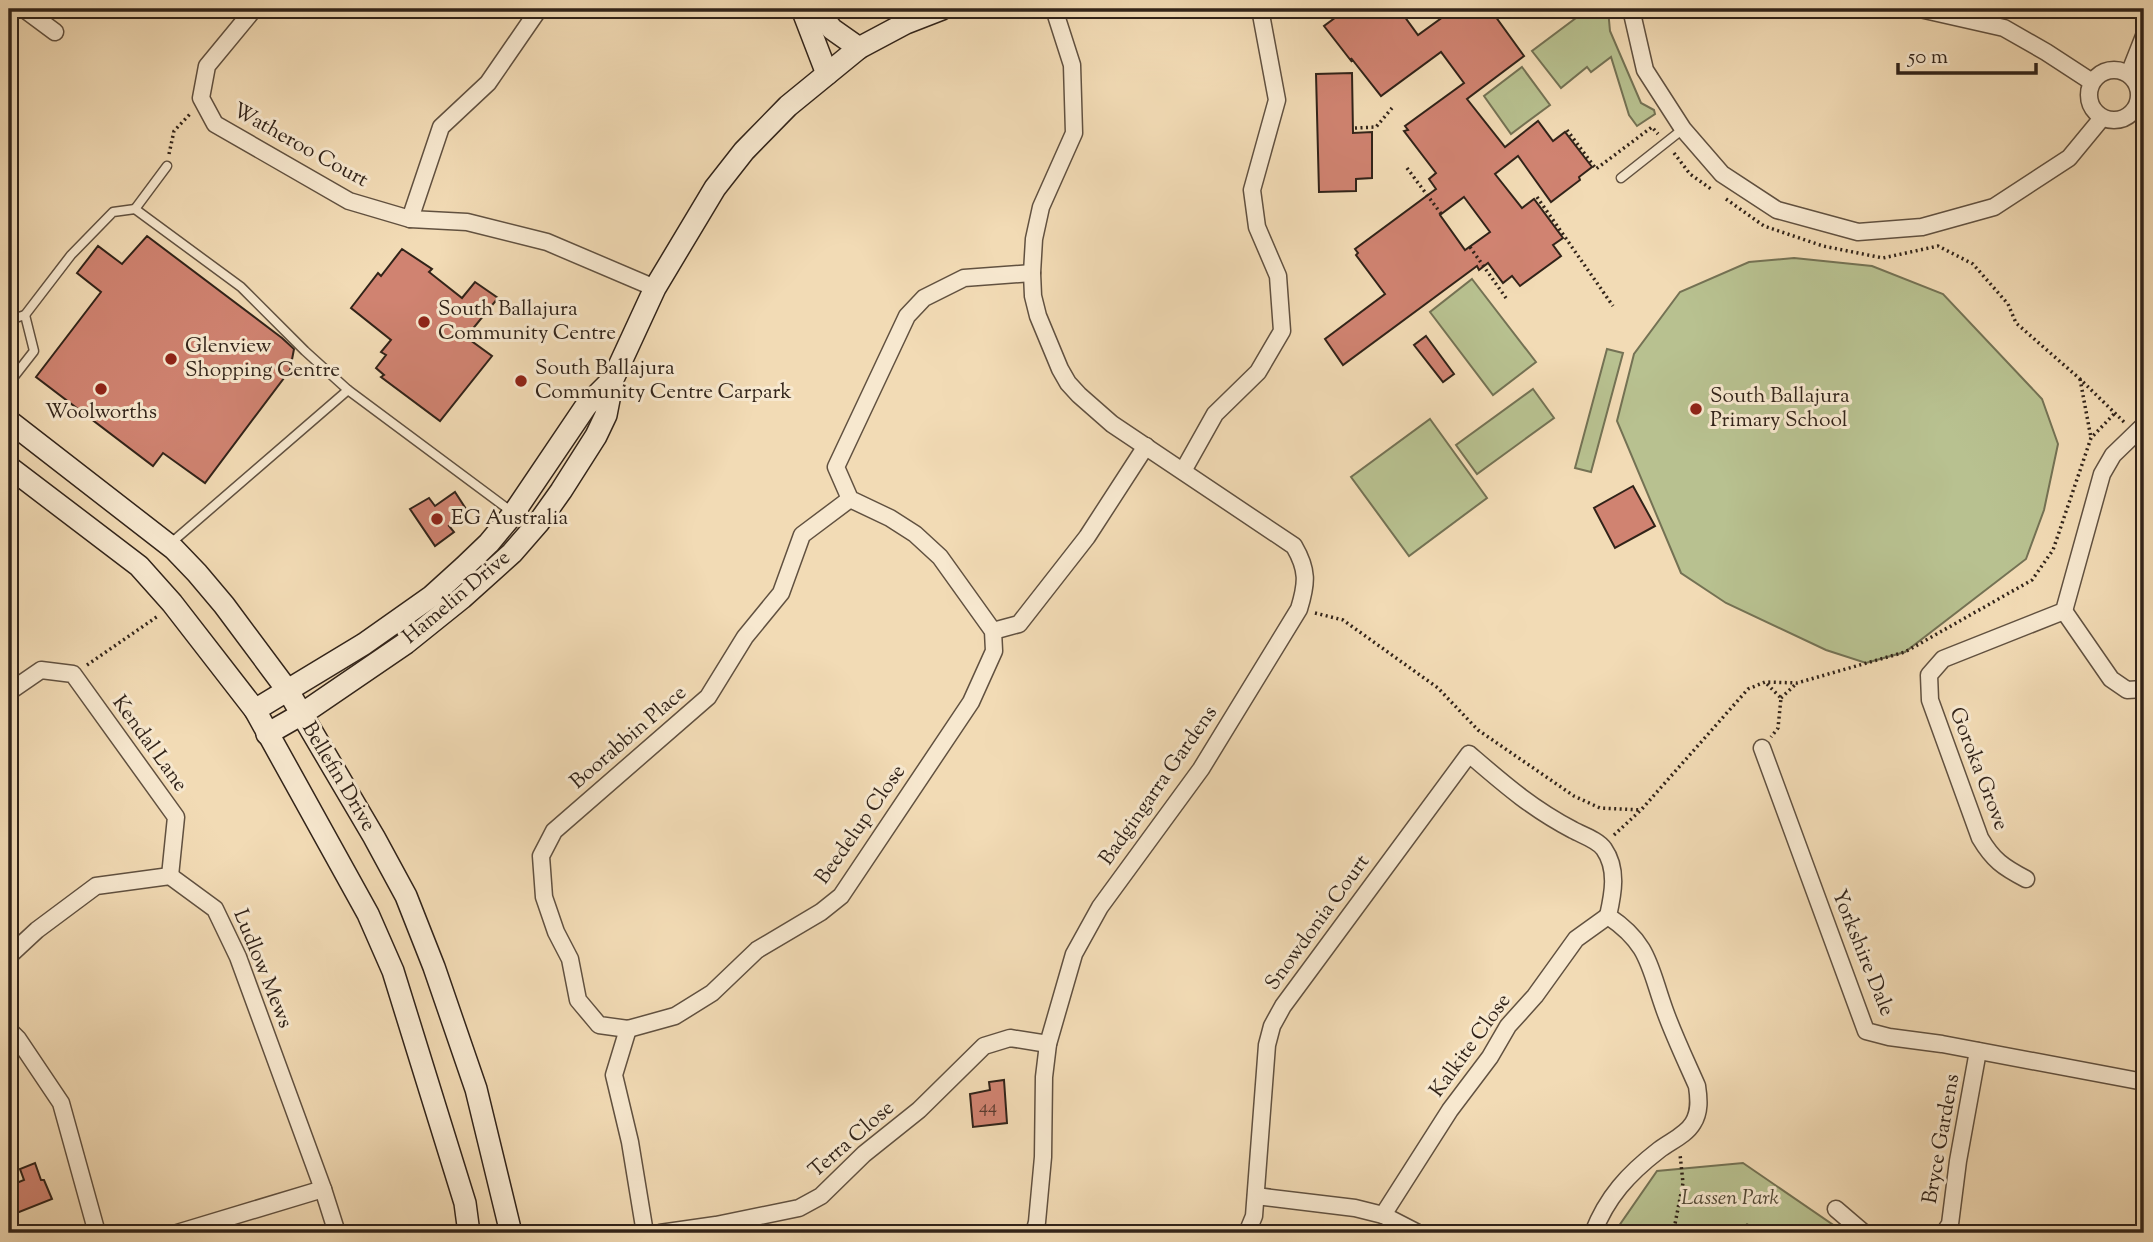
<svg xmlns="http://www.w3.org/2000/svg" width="2153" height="1242" viewBox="0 0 2153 1242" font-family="'Sorts Mill Goudy',serif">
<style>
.green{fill:#b8c190;stroke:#747254;stroke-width:2}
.building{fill:#d08371;stroke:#312319;stroke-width:2;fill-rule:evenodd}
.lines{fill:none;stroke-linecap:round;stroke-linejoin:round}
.lane-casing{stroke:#615140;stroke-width:11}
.street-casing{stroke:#615140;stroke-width:19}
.secondary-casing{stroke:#312319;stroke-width:24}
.path{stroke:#312319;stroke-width:3.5;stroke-dasharray:2 3.5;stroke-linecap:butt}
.lane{stroke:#f7e8cf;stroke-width:8}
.street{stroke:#f7e8cf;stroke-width:16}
.secondary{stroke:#f7e8cf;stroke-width:21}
.poi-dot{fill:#8f2418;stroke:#f7e8cf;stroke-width:2.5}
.labels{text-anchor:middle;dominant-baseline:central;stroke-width:6;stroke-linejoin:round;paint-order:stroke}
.number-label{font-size:18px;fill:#593b2f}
.street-label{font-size:21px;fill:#312319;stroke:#f7e8cf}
.poi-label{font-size:21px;fill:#312319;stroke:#f7e8cf;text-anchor:start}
.park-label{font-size:21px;font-style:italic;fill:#534a37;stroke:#f7e8cf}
</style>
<rect width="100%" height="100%" fill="#f2dbb5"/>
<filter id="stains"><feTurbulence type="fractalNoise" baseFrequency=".00286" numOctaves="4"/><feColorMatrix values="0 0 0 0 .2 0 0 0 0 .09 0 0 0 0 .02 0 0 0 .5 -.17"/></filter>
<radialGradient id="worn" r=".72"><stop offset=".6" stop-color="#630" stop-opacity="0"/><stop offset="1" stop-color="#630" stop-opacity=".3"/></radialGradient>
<g class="green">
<polygon points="1588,9 1608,9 1610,31 1641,103 1654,110 1655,114 1637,126 1629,115 1611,57 1591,72 1587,67 1561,88 1532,51"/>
<polygon points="1522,67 1550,105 1511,134 1484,96"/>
<polygon points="1794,258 1872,266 1943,294 2042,399 2058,444 2044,510 2026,559 1905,652 1866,663 1826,650 1726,603 1681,573 1617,421 1634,354 1680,292 1749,262"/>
<polygon points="1472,279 1536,362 1493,395 1430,312"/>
<polygon points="1607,349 1623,353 1591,472 1575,468"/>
<polygon points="1533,389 1554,418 1477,474 1456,445"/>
<polygon points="1430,419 1487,498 1409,556 1351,477"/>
<polygon points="1743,1163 1845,1233 1614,1233 1657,1171"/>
</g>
<g class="building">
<path d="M1347 9H1399L1418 35 1454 9H1490L1524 56 1467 99 1505 147 1538 121 1553 141 1565 132 1592 167 1579 177 1580 180 1551 202 1518 156 1495 174 1522 208 1534 199 1563 238 1553 245 1561 256 1520 286 1512 276 1503 283 1488 263 1479 270 1477 266 1343 365 1325 339 1385 294 1356 255 1358 253 1355 249 1436 189 1429 179 1436 173 1404 131 1408 130 1405 126 1464 83 1441 52 1381 96 1351 58 1352 62 1324 26ZM1464 197 1490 232 1465 250 1440 215Z"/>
<polygon points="1352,73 1353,133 1372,132 1372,178 1356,179 1356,191 1319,192 1316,74"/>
<polygon points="147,236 282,338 294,349 290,370 205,483 163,453 153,466 36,377 101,292 77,273 98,246 122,264"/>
<polygon points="402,249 432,269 429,272 462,298 475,282 498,298 466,337 492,356 440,421 381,377 384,375 376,368 386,355 381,352 391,340 351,308 378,273 381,276"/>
<polygon points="1426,336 1454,374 1443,382 1414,345"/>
<polygon points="1633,486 1655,526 1615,548 1594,508"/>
<polygon points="455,492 468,512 449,526 454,532 435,546 410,509 429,498 435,506"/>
<polygon points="1004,1080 1007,1123 973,1127 970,1094 990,1090 989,1082"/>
<polygon points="35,1163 41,1180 44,1180 52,1199 9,1216 9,1186 24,1180 20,1169"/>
</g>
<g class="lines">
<defs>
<g id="lane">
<polyline points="1621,178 1683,129"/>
<polyline points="135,209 167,166"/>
<polyline points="9,320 25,315 71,255 113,212 135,209 241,287 305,351 348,390"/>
<polyline points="9,383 34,351 25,315"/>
<polyline points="171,543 348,390 512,512"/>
</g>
<g id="street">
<polyline points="24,9 55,32"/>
<polyline points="254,9 207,66 201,98 215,124 349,201 410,219 467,222 547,242 655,288"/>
<polyline points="1631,9 1645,70 1683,129 1722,174 1777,210 1858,232 1922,227 1994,207 2069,158 2102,118"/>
<polyline points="1920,9 2004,28 2046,52 2092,82"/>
<circle cx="2114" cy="95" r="25"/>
<polyline points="2129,74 2144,36"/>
<polyline points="410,219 441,127 488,83 539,9"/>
<polyline points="1183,471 1215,414 1258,372 1282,331 1278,276 1257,227 1252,190 1277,100 1260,9"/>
<polyline points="850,499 890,518 915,534 940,557 993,631 994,651 971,702 841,896 821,912 757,950 712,993 675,1016 628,1029 599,1025 578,1000 570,959 556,932 544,897 541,856 554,831 708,697 745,637 781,593 802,535 850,499 836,467 907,316 924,298 964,278 1032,273"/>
<polyline points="2064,611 2111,679 2127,690 2144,689"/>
<polyline points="993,631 1019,624 1087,537 1146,446"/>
<polyline points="9,692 41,670 73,674 176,817 170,876"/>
<polyline points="1762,748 1866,1031 1889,1037 1942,1044 2144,1082"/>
<path d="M2026 879C2003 867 1993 860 1980 838L1930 700 1929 675 1943 659 2064 611 2102 474 2113 455 2144 425"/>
<polyline points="9,956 37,930 96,886 170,876 215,909 238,957 323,1189 337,1233"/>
<polyline points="628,1029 614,1075 630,1142 645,1233"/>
<polyline points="9,1030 18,1039 61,1103 97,1233"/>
<polyline points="1256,1196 1355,1208 1383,1215 1418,1233"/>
<polyline points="1836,1209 1864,1233"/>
<polyline points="1383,1215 1450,1110 1490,1057 1508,1026 1535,996 1576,939 1608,916"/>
<polyline points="177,1233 323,1189"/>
<polyline points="660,1233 716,1225 799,1208 821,1196 864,1154 919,1110 984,1046 1010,1038 1048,1044"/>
<path d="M1034 1233 1037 1222 1043 1157 1044 1077 1048 1044 1074 954 1100 907 1201 769 1299 609C1307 583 1308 570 1294 546L1112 424 1079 395 1068 383 1060 369 1038 316 1033 296 1032 273 1034 239 1041 207 1074 133 1072 65 1054 9"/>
<path d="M1247 1233 1254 1216 1267 1045 1272 1026 1283 1006 1469 754C1504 784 1531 808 1573 830 1582 835 1598 840 1604 849 1618 869 1613 894 1608 916 1650 944 1649 967 1665 1011 1674 1036 1686 1061 1697 1086 1699 1099 1700 1112 1693 1123 1686 1135 1671 1141 1659 1150 1628 1174 1607 1197 1593 1233"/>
<polyline points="1944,1233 1950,1224 1958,1161 1978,1051"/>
</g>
<g id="secondary">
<polyline points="802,9 827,74"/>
<polyline points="816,9 832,29 859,48"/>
<polyline points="9,421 174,549 197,573 224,605 288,691 374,837 406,896 434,967 476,1089 511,1233"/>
<polyline points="9,467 139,566 172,603 255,710 368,914 393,971 465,1203 469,1233"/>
<polyline points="255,710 364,644 432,596 464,567 489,543 513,514 586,406 613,379"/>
<polyline points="267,734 302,714 406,643 462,598 512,553 539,522 561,491 596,436 606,415 613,379 655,288 715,188 744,151 788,106 859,48 906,23 942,9"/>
</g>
</defs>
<use href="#lane" class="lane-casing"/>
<use href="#street" class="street-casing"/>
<use href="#secondary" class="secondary-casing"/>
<g class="path">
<polyline points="842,13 857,12 867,9"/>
<polyline points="1355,128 1376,127 1392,108"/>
<polyline points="1567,130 1596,169 1652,127 1658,134"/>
<polyline points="1674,153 1690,174 1711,189"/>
<polyline points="169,154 174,131 191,113"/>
<polyline points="1407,168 1442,215"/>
<polyline points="1537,197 1613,306"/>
<polyline points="1726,199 1764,226 1823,246 1883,258 1938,246 1973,264 2008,304 2016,323 2080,379 2124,422"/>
<polyline points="1470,247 1506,298"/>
<polyline points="2080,379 2091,438"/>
<polyline points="1315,613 1343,620 1438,688 1478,730 1574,796 1600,808 1641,810"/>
<polyline points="87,665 158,616"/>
<polyline points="1767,684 1781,698 1778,728 1771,737"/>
<polyline points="1781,698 1797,683"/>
<polyline points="1614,835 1641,810 1748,689 1765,682 1797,683 1905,652 2032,580 2053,550 2091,438 2114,414"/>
<polyline points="1670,1233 1675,1224 1683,1183 1680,1154"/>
<polyline points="1714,1233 1745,1225 1794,1233"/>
</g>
<use href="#lane" class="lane"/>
<use href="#street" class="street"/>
<use href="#secondary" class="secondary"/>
</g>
<g class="poi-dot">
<circle cx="424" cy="322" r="7"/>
<circle cx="171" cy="359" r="7"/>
<circle cx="521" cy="381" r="7"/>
<circle cx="101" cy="389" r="7"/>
<circle cx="1696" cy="409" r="7"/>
<circle cx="437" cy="519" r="7"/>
</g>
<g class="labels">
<g class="number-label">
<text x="988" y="1108">44</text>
</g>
<g class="street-label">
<text transform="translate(300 146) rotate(29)">Watheroo Court</text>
<text transform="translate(457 598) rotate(-40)">Hamelin Drive</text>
<text transform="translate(629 738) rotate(-41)">Boorabbin Place</text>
<text transform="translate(149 744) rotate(54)">Kendal Lane</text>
<text transform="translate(1978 769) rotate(69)">Goroka Grove</text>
<text transform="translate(338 777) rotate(59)">Bellefin Drive</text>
<text transform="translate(1159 786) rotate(-55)">Badgingarra Gardens</text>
<text transform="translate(861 825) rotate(-55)">Beedelup Close</text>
<text transform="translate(1318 923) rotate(-54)">Snowdonia Court</text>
<text transform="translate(1862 953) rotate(68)">Yorkshire Dale</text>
<text transform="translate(262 969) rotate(68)">Ludlow Mews</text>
<text transform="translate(1471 1046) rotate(-54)">Kalkite Close</text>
<text transform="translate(1942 1139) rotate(-80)">Bryce Gardens</text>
<text transform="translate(852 1140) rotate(-41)">Terra Close</text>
</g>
<g class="poi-label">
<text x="438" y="310">South Ballajura<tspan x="438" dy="24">Community Centre</tspan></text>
<text x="185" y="347">Glenview<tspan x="185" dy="24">Shopping Centre</tspan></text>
<text x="535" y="369">South Ballajura<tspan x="535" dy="24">Community Centre Carpark</tspan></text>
<text x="1710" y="397">South Ballajura<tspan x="1710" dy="24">Primary School</tspan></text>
<text x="101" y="413" text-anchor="middle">Woolworths</text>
<text x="451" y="519">EG Australia</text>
</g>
<g class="park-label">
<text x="1730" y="1199">Lassen Park</text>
</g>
</g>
<rect width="2153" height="1242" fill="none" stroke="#f2dbb5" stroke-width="35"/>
<rect x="10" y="10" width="2132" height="1221" fill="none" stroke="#312319" stroke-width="3.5"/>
<rect x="18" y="18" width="2118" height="1207" fill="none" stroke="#312319" stroke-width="2"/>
<path d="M1898 63v10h138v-10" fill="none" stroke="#312319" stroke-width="3.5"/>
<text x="1908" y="63" font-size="21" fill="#312319" stroke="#f7e8cf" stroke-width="5" paint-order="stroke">50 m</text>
<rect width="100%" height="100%" filter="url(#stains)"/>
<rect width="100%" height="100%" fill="url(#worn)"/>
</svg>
